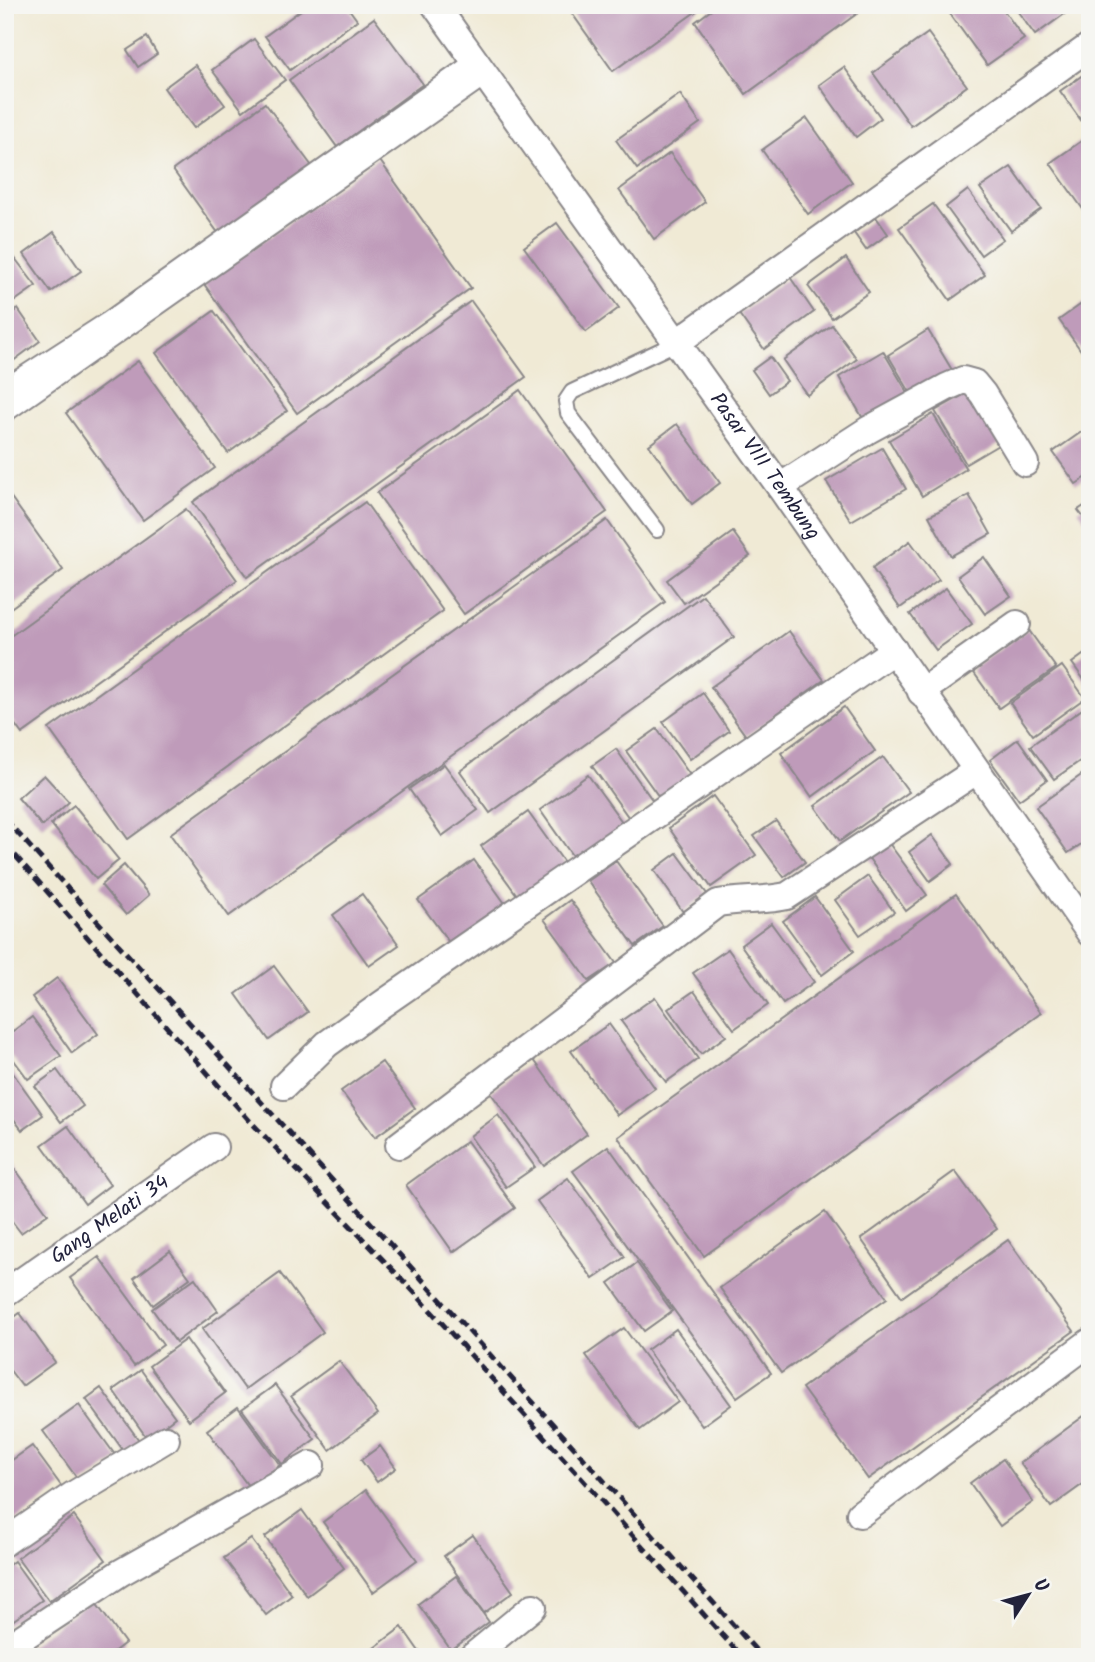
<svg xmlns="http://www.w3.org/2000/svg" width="1095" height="1662" viewBox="0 0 1095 1662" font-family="Kalam,sans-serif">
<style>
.building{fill:#bf9bba}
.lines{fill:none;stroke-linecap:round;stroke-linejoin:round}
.lane-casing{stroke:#898688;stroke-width:18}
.street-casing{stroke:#898688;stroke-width:30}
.lane{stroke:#fff;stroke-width:14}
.street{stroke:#fff;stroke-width:26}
.rail{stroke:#22223b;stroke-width:5;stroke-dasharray:10 5;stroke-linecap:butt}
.labels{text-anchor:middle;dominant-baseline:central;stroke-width:6;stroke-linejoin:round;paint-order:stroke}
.street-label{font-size:21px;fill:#22223b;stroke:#f6f6f2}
</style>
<rect width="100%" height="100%" fill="#f6f6f2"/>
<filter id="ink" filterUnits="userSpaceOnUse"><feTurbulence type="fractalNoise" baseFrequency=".0143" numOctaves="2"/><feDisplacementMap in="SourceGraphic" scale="14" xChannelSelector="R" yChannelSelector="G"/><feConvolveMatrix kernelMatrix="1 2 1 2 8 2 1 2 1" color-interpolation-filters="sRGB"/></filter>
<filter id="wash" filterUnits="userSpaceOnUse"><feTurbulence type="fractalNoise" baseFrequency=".00686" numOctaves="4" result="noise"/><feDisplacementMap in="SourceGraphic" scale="28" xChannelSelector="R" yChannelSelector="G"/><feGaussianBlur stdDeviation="1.57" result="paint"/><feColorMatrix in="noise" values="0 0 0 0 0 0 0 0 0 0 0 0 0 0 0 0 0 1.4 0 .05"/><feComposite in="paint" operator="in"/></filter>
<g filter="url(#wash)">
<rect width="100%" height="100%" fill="#f0ead5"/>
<g id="blocks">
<g class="building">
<polygon points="308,5 346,5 357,20 290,70 265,36"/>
<polygon points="566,5 705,5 613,71"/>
<polygon points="718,5 869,5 746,94 695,22"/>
<polygon points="948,5 1000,5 1024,39 987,65 945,7"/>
<polygon points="1013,5 1066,5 1070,10 1035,35"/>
<polygon points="374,18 423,84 337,147 289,80"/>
<polygon points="928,33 967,86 911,126 873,73"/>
<polygon points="147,37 157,54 138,67 127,50"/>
<polygon points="254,39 285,80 243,111 212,70"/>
<polygon points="195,65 225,105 194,128 164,88"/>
<polygon points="844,67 881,118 856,137 819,85"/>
<polygon points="1090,70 1090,133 1060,91"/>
<polygon points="680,94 700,123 637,169 616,140"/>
<polygon points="265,103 317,173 224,241 173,170"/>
<polygon points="807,118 852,182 808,214 762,150"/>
<polygon points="1083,140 1090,150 1090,219 1050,163"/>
<polygon points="670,153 705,202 654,239 619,190"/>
<polygon points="378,158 471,288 297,413 204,284"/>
<polygon points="1011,167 1041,209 1011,231 980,188"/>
<polygon points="968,190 1003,239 981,255 946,207"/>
<polygon points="933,204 985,275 950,300 899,228"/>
<polygon points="876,217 888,234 866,250 854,233"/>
<polygon points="557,223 619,308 586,332 524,247"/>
<polygon points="54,232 81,271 51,292 24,254"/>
<polygon points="11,253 36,286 5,308 5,257"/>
<polygon points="846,258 869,292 832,318 808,286"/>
<polygon points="790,277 814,312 764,349 739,314"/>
<polygon points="1090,298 1090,363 1059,320"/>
<polygon points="471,301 526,377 247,577 193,502"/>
<polygon points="18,309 40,341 5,367 5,318"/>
<polygon points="214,311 287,411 228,453 156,353"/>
<polygon points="832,325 857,359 807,395 783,360"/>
<polygon points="928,330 955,375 914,399 888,355"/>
<polygon points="883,351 912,400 868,427 839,377"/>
<polygon points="770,357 787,381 769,394 752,370"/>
<polygon points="138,361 215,468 143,520 66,413"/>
<polygon points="520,390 607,512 464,614 377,493"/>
<polygon points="969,392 1000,444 966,464 935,411"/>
<polygon points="933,414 966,469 922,496 889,440"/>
<polygon points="677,424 720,483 692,504 649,445"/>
<polygon points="1090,426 1090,475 1076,484 1053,452"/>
<polygon points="882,448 906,489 851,521 826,481"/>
<polygon points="5,489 63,570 5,612"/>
<polygon points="969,495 991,534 951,556 929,516"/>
<polygon points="365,502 443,611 128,839 49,729"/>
<polygon points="1090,502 1090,526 1078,510"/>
<polygon points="186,509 237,580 22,734 5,711 5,640"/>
<polygon points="607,520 665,602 229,916 170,834"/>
<polygon points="733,532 750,556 684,603 667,580"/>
<polygon points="910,541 939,580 900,608 872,568"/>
<polygon points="984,557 1011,596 985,614 958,576"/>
<polygon points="946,588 972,624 936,650 910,614"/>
<polygon points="703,595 734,637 490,813 460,771"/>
<polygon points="1028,629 1056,668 999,708 972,670"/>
<polygon points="789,631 824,680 746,736 711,687"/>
<polygon points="1090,650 1090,688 1072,663"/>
<polygon points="1062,666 1085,698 1033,735 1010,703"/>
<polygon points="703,693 729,731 690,759 663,722"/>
<polygon points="1088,705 1090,754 1054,779 1030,746"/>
<polygon points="844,707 875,751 812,797 781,753"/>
<polygon points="657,729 690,775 659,797 626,751"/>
<polygon points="1018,739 1047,780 1019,800 990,760"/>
<polygon points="616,749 653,801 629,818 592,766"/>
<polygon points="883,757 909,792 840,841 815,806"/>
<polygon points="444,764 478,810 442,836 409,789"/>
<polygon points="1090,769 1090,838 1068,853 1036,807"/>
<polygon points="44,775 69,802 42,826 18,798"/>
<polygon points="588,775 625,826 576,861 540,810"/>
<polygon points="713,796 756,855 711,887 669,828"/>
<polygon points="74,805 119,860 96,879 51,824"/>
<polygon points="528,812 566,865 520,899 481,846"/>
<polygon points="776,821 805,862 784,877 754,836"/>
<polygon points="932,835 953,864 930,881 909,852"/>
<polygon points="888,842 927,895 906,911 868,857"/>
<polygon points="677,853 707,894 683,912 654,870"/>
<polygon points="474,860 509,909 454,949 418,900"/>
<polygon points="616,861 663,926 635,946 588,881"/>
<polygon points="124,865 149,895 126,915 101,885"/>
<polygon points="868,876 894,912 860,935 835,900"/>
<polygon points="362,894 399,945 369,966 333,915"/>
<polygon points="956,894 1041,1013 704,1256 618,1137"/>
<polygon points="815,897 854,951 822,975 783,921"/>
<polygon points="570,900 616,963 589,981 544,919"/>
<polygon points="771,923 814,982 783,1004 741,945"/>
<polygon points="728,949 768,1005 734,1029 693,973"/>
<polygon points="274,966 308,1012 269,1040 236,994"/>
<polygon points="57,978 98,1034 72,1053 32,997"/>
<polygon points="694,991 726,1036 701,1054 668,1009"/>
<polygon points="655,997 698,1059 666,1082 621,1021"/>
<polygon points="32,1017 61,1056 28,1079 5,1048 5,1037"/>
<polygon points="609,1024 655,1088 617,1115 571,1051"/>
<polygon points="534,1060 587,1134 544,1166 490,1092"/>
<polygon points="5,1062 43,1115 22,1130 5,1107"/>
<polygon points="382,1062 415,1108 375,1137 341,1091"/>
<polygon points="57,1070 83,1106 61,1122 35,1086"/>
<polygon points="498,1115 535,1167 506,1187 470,1136"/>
<polygon points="68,1126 110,1185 85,1204 42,1145"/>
<polygon points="467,1141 515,1208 453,1252 406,1185"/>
<polygon points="608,1146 771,1373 737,1397 573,1171"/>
<polygon points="5,1155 48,1214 21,1233 5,1212"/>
<polygon points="955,1171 997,1229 902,1297 861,1239"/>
<polygon points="568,1178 625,1257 593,1279 537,1201"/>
<polygon points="825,1212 887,1298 781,1373 720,1288"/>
<polygon points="1008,1240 1074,1331 868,1479 802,1388"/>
<polygon points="170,1251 190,1278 153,1305 134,1278"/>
<polygon points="99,1257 163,1345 134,1366 70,1278"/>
<polygon points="637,1263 672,1311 644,1331 609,1283"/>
<polygon points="280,1273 323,1332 245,1389 202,1329"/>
<polygon points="195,1278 218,1311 176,1342 152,1309"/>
<polygon points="20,1313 55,1362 22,1386 5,1364 5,1324"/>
<polygon points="624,1328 678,1402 640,1430 586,1355"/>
<polygon points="676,1329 731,1405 702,1426 647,1350"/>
<polygon points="186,1339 225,1393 189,1420 149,1366"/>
<polygon points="339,1361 378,1414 330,1450 291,1396"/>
<polygon points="141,1370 175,1417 147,1438 113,1390"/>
<polygon points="275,1385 315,1439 282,1464 242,1409"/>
<polygon points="101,1388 141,1443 126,1454 86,1399"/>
<polygon points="79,1405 118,1459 82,1485 43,1431"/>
<polygon points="238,1407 280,1465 249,1487 207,1430"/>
<polygon points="1088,1413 1090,1479 1051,1507 1020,1463"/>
<polygon points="32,1446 62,1487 12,1523 5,1513 5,1465"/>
<polygon points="380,1446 396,1468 377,1482 361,1460"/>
<polygon points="1003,1459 1033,1502 1000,1526 970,1483"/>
<polygon points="366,1490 417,1560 373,1592 323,1522"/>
<polygon points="302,1510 344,1568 307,1596 265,1537"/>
<polygon points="74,1516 106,1560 49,1601 17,1558"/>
<polygon points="473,1535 513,1592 484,1613 444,1556"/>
<polygon points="251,1539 292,1595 266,1615 224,1558"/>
<polygon points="14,1561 42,1600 5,1626 5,1568"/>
<polygon points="456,1576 489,1622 451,1650 418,1604"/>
<polygon points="93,1599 125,1643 107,1657 14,1657"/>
<polygon points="402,1627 423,1657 362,1657"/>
</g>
</g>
</g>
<g filter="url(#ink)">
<use href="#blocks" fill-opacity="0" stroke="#898688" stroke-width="2"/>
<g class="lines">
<defs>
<g id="lane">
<polyline points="5,415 485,78"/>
<polyline points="657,530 568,413 566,401 572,392 676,343"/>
</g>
<g id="street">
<path id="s1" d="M435 5 780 487 1090 933"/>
<polyline points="676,343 1090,46"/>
<polyline points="5,393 110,325 477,65"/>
<polyline points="780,487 868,430 947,387 963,380 974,383 983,394 1025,463"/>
<polyline points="921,692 1017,624"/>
<polyline points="284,1086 327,1044 381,1005 894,650"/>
<path d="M399 1145 718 903C741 899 764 901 787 896L976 771"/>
<path id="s2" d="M5 1293 214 1147"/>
<polyline points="860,1514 1090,1342"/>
<polyline points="5,1542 73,1495 166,1439"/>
<polyline points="5,1649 120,1573 311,1465"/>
<polyline points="472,1657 533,1607"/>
</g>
</defs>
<use href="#lane" class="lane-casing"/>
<use href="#street" class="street-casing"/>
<use href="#lane" class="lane"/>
<use href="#street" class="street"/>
<g class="rail">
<path d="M5 819C257 1098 511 1376 762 1657"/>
<polyline points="5,844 249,1120 414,1292 742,1657"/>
</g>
</g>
</g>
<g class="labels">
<g class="street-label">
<text stroke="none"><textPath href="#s1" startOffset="567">Pasar VIII Tembung</textPath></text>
<text stroke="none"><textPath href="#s2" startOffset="128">Gang Melati 34</textPath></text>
</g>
</g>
<rect width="1095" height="1662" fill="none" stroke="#f6f6f2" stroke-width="28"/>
<g transform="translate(1028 1595) rotate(54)" stroke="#f6f6f2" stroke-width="5" paint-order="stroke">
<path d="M0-5L12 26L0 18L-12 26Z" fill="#22223b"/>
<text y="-10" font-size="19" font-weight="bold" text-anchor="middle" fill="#22223b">U</text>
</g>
</svg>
